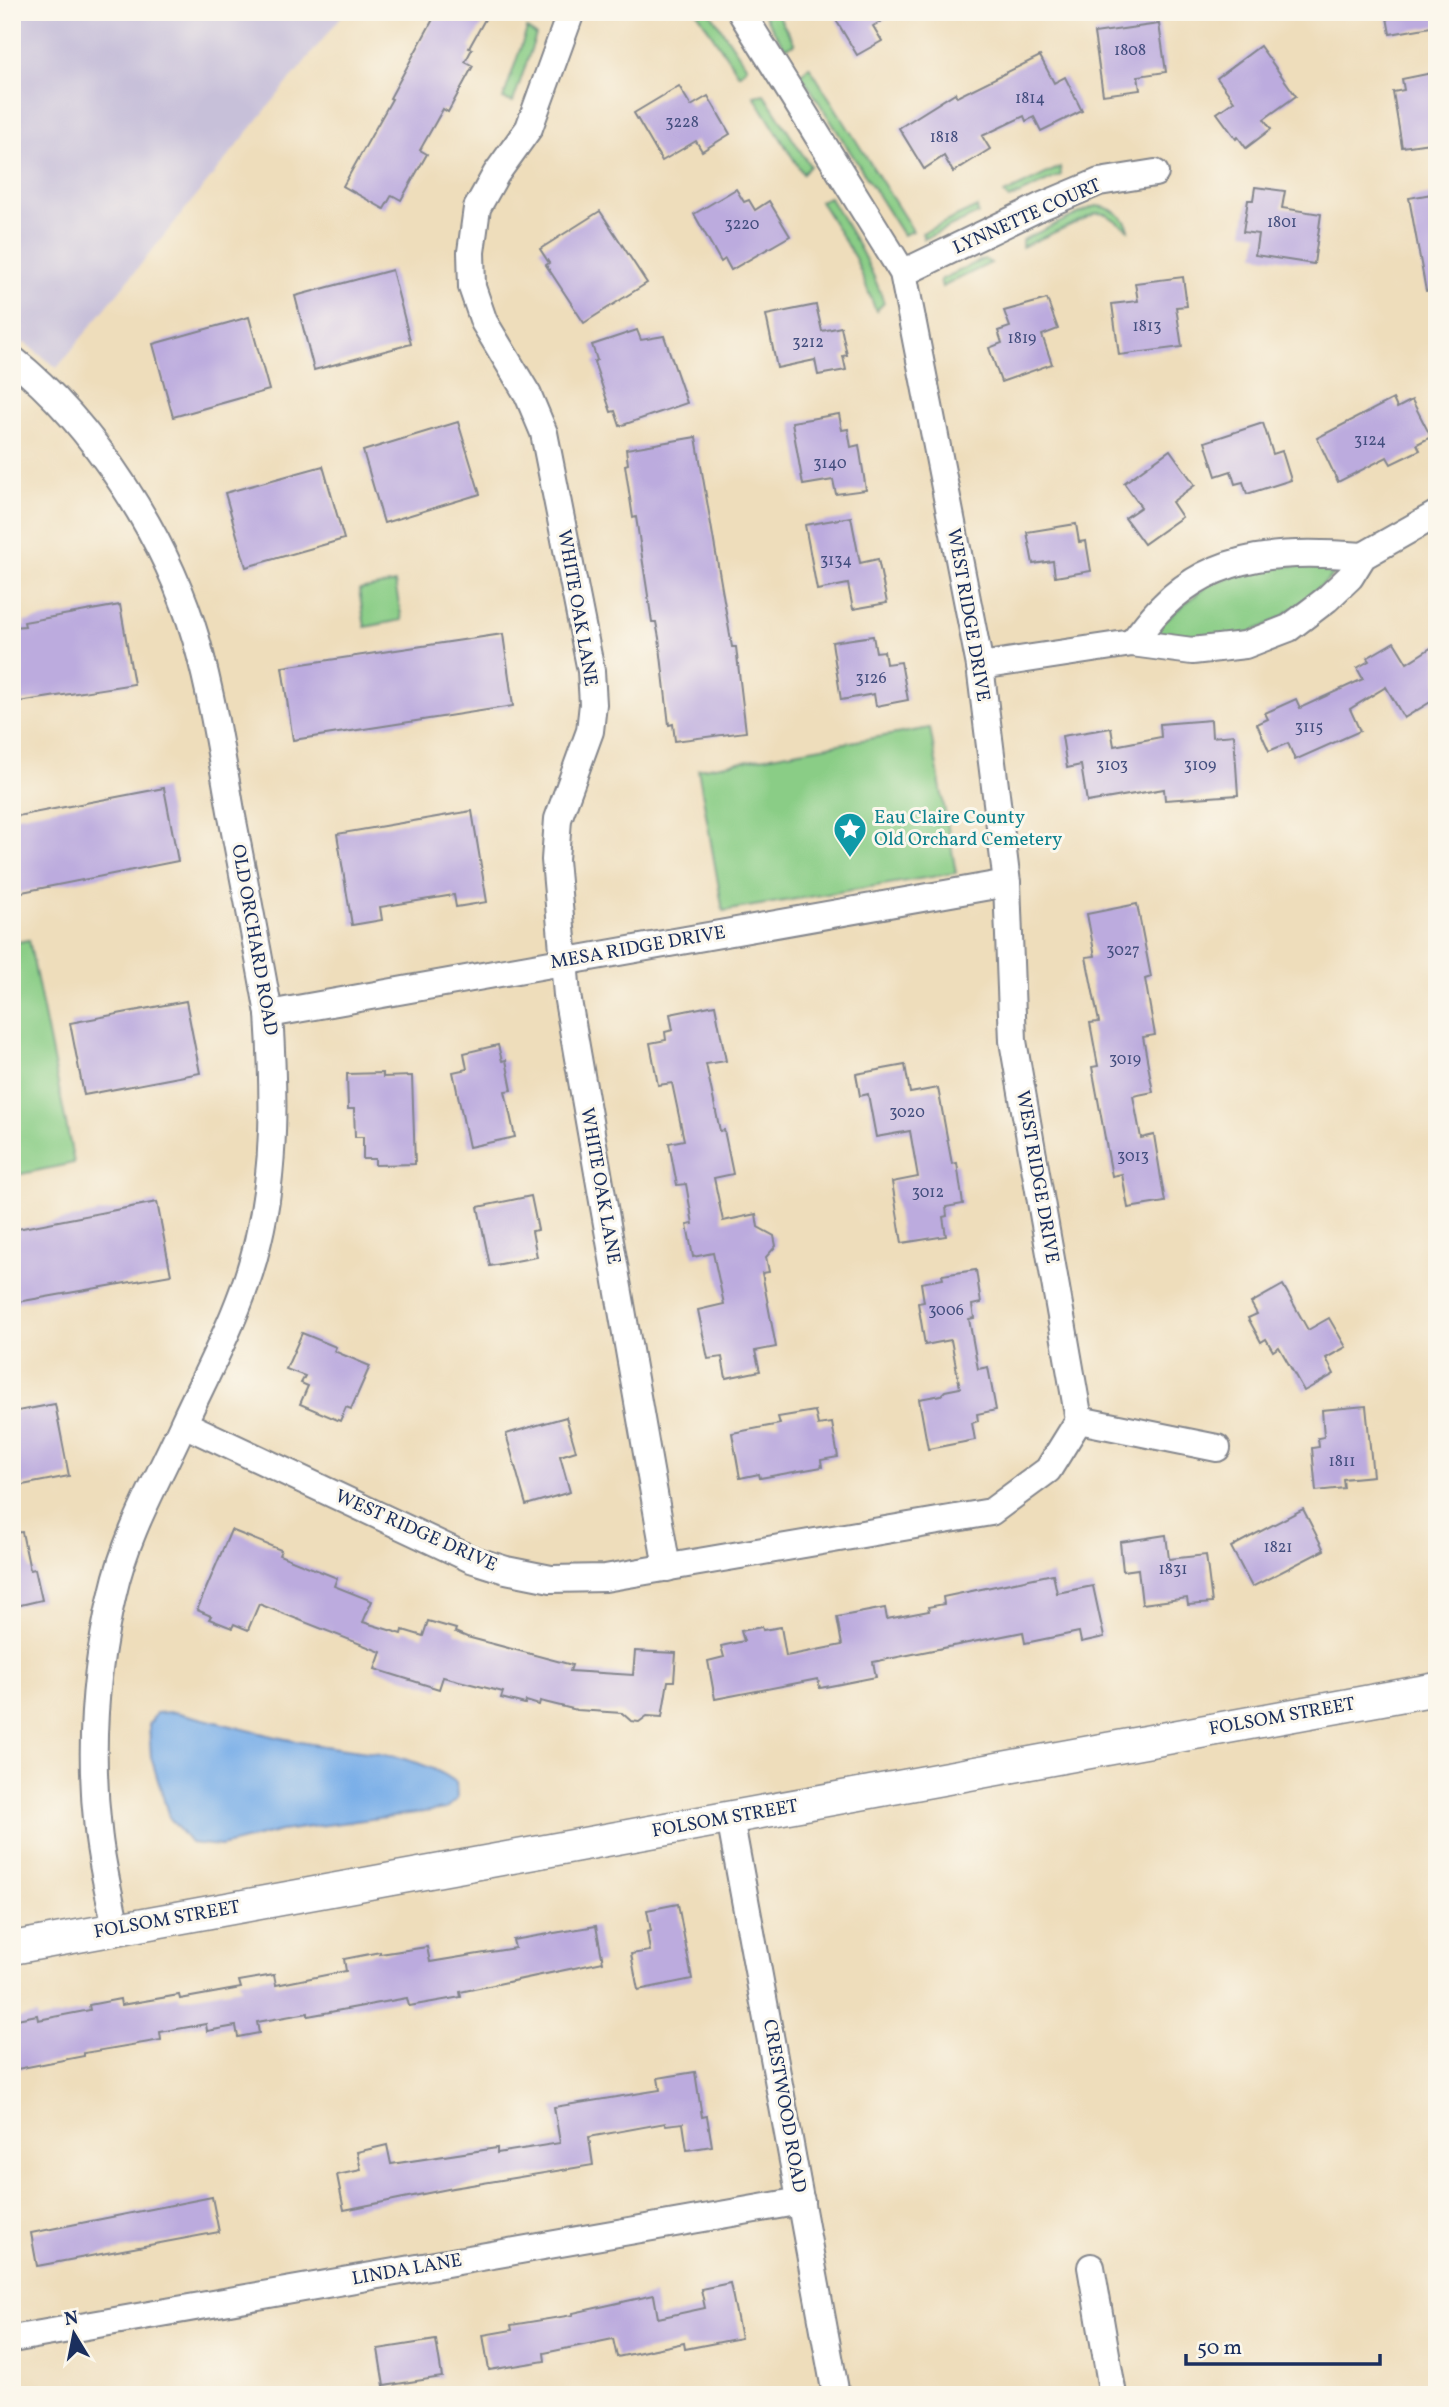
<svg xmlns="http://www.w3.org/2000/svg" width="1449" height="2407" viewBox="0 0 1449 2407" font-family="Vollkorn,serif">
<style>
.industrial{fill:#c7c0d9}
.green{fill:#8acd86;stroke:#527e72;stroke-width:2}
.water{fill:#7aafe8;stroke:#4a6fa3;stroke-width:2}
.building{fill:#bcabde}
.lines{fill:none;stroke-linecap:round;stroke-linejoin:round}
.minor-casing{stroke:#84868c;stroke-width:30}
.tertiary-casing{stroke:#84868c;stroke-width:35}
.minor{stroke:#fff;stroke-width:26}
.tertiary{stroke:#fff;stroke-width:32}
.labels{text-anchor:middle;dominant-baseline:central;stroke-width:6;stroke-linejoin:round;paint-order:stroke}
.number-label{font-size:16px;fill:#434e7e}
.street-label{font-size:19px;fill:#1b2f5e;stroke:#fbf7ec}
.culture-label{font-size:19px;fill:#0d838f;stroke:#fbf7ec;text-anchor:start}
</style>
<rect width="100%" height="100%" fill="#fbf7ec"/>
<filter id="ink" filterUnits="userSpaceOnUse"><feTurbulence type="fractalNoise" baseFrequency=".0143" numOctaves="2"/><feDisplacementMap in="SourceGraphic" scale="14" xChannelSelector="R" yChannelSelector="G"/><feConvolveMatrix kernelMatrix="1 2 1 2 8 2 1 2 1" color-interpolation-filters="sRGB"/></filter>
<filter id="wash" filterUnits="userSpaceOnUse"><feTurbulence type="fractalNoise" baseFrequency=".00686" numOctaves="4" result="noise"/><feDisplacementMap in="SourceGraphic" scale="28" xChannelSelector="R" yChannelSelector="G"/><feGaussianBlur stdDeviation="1.57" result="paint"/><feColorMatrix in="noise" values="0 0 0 0 0 0 0 0 0 0 0 0 0 0 0 0 0 1.4 0 .05"/><feComposite in="paint" operator="in"/></filter>
<g filter="url(#wash)">
<rect width="100%" height="100%" fill="#edb"/>
<polygon class="industrial" points="12,12 345,12 57,368 25,343 12,348"/>
<g class="green">
<polygon points="697,12 710,12 747,67 739,75"/>
<polygon points="762,12 776,12 795,44 785,48"/>
<polygon points="527,29 536,35 513,102 503,99"/>
<polygon points="809,66 913,231 903,235 801,74"/>
<polygon points="764,94 810,166 803,174 754,96"/>
<polygon points="1060,167 1061,175 1009,199 1004,194"/>
<path d="M829 197C850 231 871 264 884 303L876 311 855 258 820 201Z"/>
<path d="M1095 206C1109 206 1126 216 1129 230L1106 214 1097 213 1022 247V240Z"/>
<polygon points="977,207 978,214 924,239 922,233"/>
<polygon points="984,259 991,263 942,287 940,280"/>
<path d="M1330 565 1334 568 1335 574C1298 605 1274 631 1222 639 1204 642 1181 637 1162 636L1157 632 1159 625 1208 585 1266 566Z"/>
<polygon points="395,583 402,620 365,627 359,590"/>
<polygon points="930,728 956,873 723,911 698,769"/>
<polygon points="29,940 74,1163 12,1176 12,943"/>
</g>
<path class="water" d="M174 1712C215 1721 255 1733 295 1741 349 1753 410 1749 456 1782L457 1799 446 1809 281 1831 221 1846 190 1843 169 1817 151 1757 149 1725 156 1713Z"/>
<g id="blocks">
<g class="building">
<polygon points="437,12 489,12 469,48 472,49 465,62 473,66 448,112 443,109 420,150 427,154 401,200 392,195 384,209 343,186 392,99 390,98"/>
<polygon points="850,12 897,12 873,26 882,41 857,55 836,20"/>
<polygon points="1386,12 1437,12 1437,26 1390,34"/>
<polygon points="1159,24 1166,72 1138,76 1140,90 1103,95 1094,33"/>
<polygon points="1260,46 1296,96 1264,119 1271,129 1246,148 1238,137 1236,139 1217,113 1234,101 1217,78"/>
<polygon points="1040,56 1054,83 1065,77 1082,111 1041,131 1034,117 1026,121 1024,116 982,136 990,149 953,172 944,156 924,169 899,128 955,93 957,97"/>
<polygon points="1437,72 1437,142 1402,147 1393,92 1404,90 1402,79"/>
<polygon points="679,86 691,106 708,96 730,134 702,151 696,141 662,161 634,113"/>
<polygon points="1255,187 1285,191 1282,208 1321,214 1314,264 1255,255 1258,234 1243,232 1248,200 1253,200"/>
<polygon points="736,189 744,202 749,200 755,210 769,201 790,236 731,270 725,259 721,262 694,214"/>
<polygon points="1437,193 1437,290 1426,291 1409,198"/>
<polygon points="600,211 647,283 584,323 546,265 549,263 540,249"/>
<polygon points="392,270 411,344 314,370 295,296"/>
<polygon points="1183,277 1187,306 1176,307 1182,347 1119,355 1112,304 1138,301 1135,283"/>
<polygon points="1047,299 1058,329 1042,335 1052,364 1001,382 989,348 1002,343 998,331 1010,327 1004,311"/>
<polygon points="816,305 822,331 841,327 847,355 843,356 846,370 818,375 815,360 777,368 766,315"/>
<polygon points="249,317 269,390 173,417 153,344"/>
<polygon points="637,330 641,340 664,336 687,403 620,426 615,411 611,412 594,362 597,360 592,345"/>
<polygon points="1393,399 1397,408 1412,400 1431,437 1417,444 1420,450 1391,464 1387,457 1338,482 1317,438"/>
<polygon points="839,414 842,430 848,429 851,447 859,445 866,490 836,494 833,480 803,485 792,422"/>
<polygon points="458,422 480,494 384,523 363,451"/>
<polygon points="1263,423 1273,454 1282,451 1291,480 1247,494 1243,482 1235,484 1231,471 1216,476 1205,442"/>
<polygon points="696,437 732,647 736,647 746,732 675,741 673,724 669,725 659,638 656,622 652,622 636,517 633,518 625,465 628,464 626,449"/>
<polygon points="1170,450 1195,485 1172,502 1182,517 1144,544 1125,518 1141,507 1124,483"/>
<polygon points="323,466 344,539 246,567 225,493"/>
<polygon points="851,517 860,563 878,559 887,603 853,609 848,584 817,590 805,525"/>
<polygon points="1076,524 1079,542 1086,541 1091,571 1055,577 1053,561 1033,564 1027,532"/>
<polygon points="120,605 134,684 12,703 12,627 25,626 24,622"/>
<polygon points="503,634 513,706 293,740 282,667"/>
<polygon points="873,636 876,652 884,651 886,664 901,662 908,700 876,706 874,694 841,700 832,642"/>
<polygon points="1394,642 1407,663 1437,644 1437,698 1404,718 1386,687 1350,709 1360,731 1295,760 1288,743 1269,751 1257,724 1268,719 1265,713 1296,699 1300,708 1363,679 1357,668 1369,661 1367,658"/>
<polygon points="1211,720 1212,737 1234,735 1238,795 1165,800 1164,789 1087,802 1081,765 1067,768 1062,736 1111,728 1114,746 1161,737 1160,724"/>
<polygon points="164,788 178,861 12,894 12,817"/>
<polygon points="472,811 487,902 456,907 454,895 380,907 382,920 352,925 337,834"/>
<polygon points="1137,904 1151,977 1145,979 1155,1035 1143,1037 1153,1092 1133,1096 1141,1138 1154,1135 1165,1202 1128,1208 1122,1174 1112,1176 1092,1067 1098,1066 1090,1023 1099,1022 1086,957 1095,956 1087,914"/>
<polygon points="186,1001 200,1073 84,1095 70,1023"/>
<polygon points="715,1005 726,1061 706,1064 720,1131 724,1130 733,1174 714,1178 723,1221 756,1214 758,1227 774,1236 776,1246 766,1257 769,1272 762,1273 776,1347 755,1351 760,1371 726,1378 722,1357 708,1359 698,1310 724,1304 713,1253 693,1257 687,1225 693,1224 686,1184 677,1185 669,1143 684,1140 672,1083 658,1085 650,1043 666,1040 665,1032 673,1030 670,1014"/>
<polygon points="498,1045 502,1061 506,1060 512,1090 505,1091 515,1137 469,1147 453,1072 467,1069 464,1053"/>
<polygon points="905,1065 910,1093 938,1088 952,1164 957,1163 963,1204 946,1207 947,1216 943,1217 946,1236 902,1243 892,1182 918,1177 910,1131 876,1137 868,1094 860,1096 856,1074"/>
<polygon points="383,1073 383,1077 412,1076 415,1164 375,1165 375,1159 363,1159 363,1137 355,1137 354,1109 348,1109 347,1074"/>
<polygon points="531,1196 538,1230 532,1231 537,1257 490,1266 478,1207"/>
<polygon points="157,1202 171,1275 12,1303 12,1230"/>
<polygon points="976,1270 981,1303 972,1305 974,1318 969,1319 978,1369 988,1367 996,1410 977,1414 978,1421 972,1423 975,1440 928,1449 919,1399 941,1395 945,1391 960,1388 951,1340 925,1345 918,1303 924,1302 921,1283 943,1279 942,1275"/>
<polygon points="1283,1285 1308,1330 1329,1318 1346,1347 1326,1358 1334,1374 1304,1391 1279,1347 1273,1351 1266,1339 1261,1342 1248,1318 1257,1314 1251,1303"/>
<polygon points="302,1333 336,1347 334,1351 370,1366 351,1409 346,1407 340,1421 300,1404 308,1386 301,1383 305,1376 286,1369"/>
<polygon points="55,1404 69,1476 12,1487 12,1412"/>
<polygon points="1366,1406 1373,1476 1343,1479 1344,1488 1316,1491 1312,1448 1319,1447 1318,1438 1324,1437 1322,1410"/>
<polygon points="815,1411 818,1425 832,1423 838,1457 821,1460 822,1467 760,1478 759,1474 740,1478 732,1433 780,1424 778,1417"/>
<polygon points="566,1417 576,1451 560,1456 570,1492 526,1505 506,1434"/>
<polygon points="1303,1509 1324,1550 1252,1587 1231,1547"/>
<polygon points="231,1530 281,1550 279,1555 337,1578 334,1586 372,1601 363,1622 402,1634 403,1630 423,1636 428,1621 456,1629 455,1632 467,1637 572,1665 570,1671 633,1675 635,1651 676,1653 674,1681 668,1681 662,1717 647,1716 639,1722 631,1721 622,1713 577,1710 540,1701 539,1705 526,1701 525,1704 501,1698 503,1692 443,1677 439,1689 375,1669 381,1652 259,1604 248,1630 234,1624 232,1628 209,1619 211,1616 197,1610"/>
<polygon points="22,1532 30,1570 35,1569 42,1600 12,1607 12,1533"/>
<polygon points="1166,1535 1169,1559 1206,1555 1212,1603 1188,1605 1187,1598 1142,1604 1138,1569 1123,1571 1120,1542"/>
<polygon points="1053,1574 1057,1593 1093,1586 1104,1637 1081,1642 1079,1632 1025,1643 1023,1632 873,1662 876,1677 820,1688 818,1679 715,1699 708,1661 724,1657 721,1646 744,1641 741,1631 762,1627 763,1630 781,1627 786,1656 842,1645 837,1617 885,1608 887,1619 929,1611 928,1607 944,1604 943,1597"/>
<polygon points="678,1904 692,1979 638,1990 631,1954 650,1951 647,1932 651,1931 647,1910"/>
<polygon points="596,1926 603,1962 460,1992 461,1997 409,2006 407,1998 308,2016 308,2013 257,2022 259,2033 238,2037 236,2026 207,2031 206,2024 160,2032 161,2040 84,2053 84,2056 12,2070 12,2020 37,2015 38,2020 90,2010 89,2005 120,1999 121,2005 179,1995 180,1999 241,1988 239,1981 274,1975 276,1985 346,1971 344,1959 380,1952 380,1954 427,1947 430,1962 515,1948 513,1940"/>
<polygon points="695,2072 702,2117 707,2116 712,2146 687,2150 683,2123 666,2125 665,2123 589,2137 593,2165 453,2188 344,2210 337,2175 361,2170 357,2152 387,2145 391,2164 497,2148 497,2153 560,2143 554,2107 660,2090 658,2078"/>
<polygon points="212,2197 219,2232 37,2266 31,2233"/>
<polygon points="730,2283 741,2338 685,2349 684,2343 617,2357 613,2339 544,2353 545,2361 489,2370 483,2335 512,2330 511,2325 573,2315 573,2313 654,2295 658,2318 705,2308 701,2289"/>
<polygon points="436,2340 442,2377 384,2386 378,2349"/>
</g>
</g>
</g>
<g filter="url(#ink)">
<use href="#blocks" fill-opacity="0" stroke="#84868c" stroke-width="2"/>
<g class="lines">
<defs>
<g id="minor">
<polyline points="571,12 529,128 496,174 477,208 471,252 472,287 484,322 528,395 544,433 591,671 593,704 590,731 558,819 555,860 567,995 667,1568"/>
<polyline points="903,273 1042,206 1099,182 1155,173"/>
<path d="M12 359C94 424 167 539 196 639 212 696 221 753 231 811 244 879 257 946 269 1014 274 1091 276 1166 258 1241 244 1304 211 1364 184 1422 159 1478 126 1533 113 1593 94 1672 89 1750 98 1830 101 1863 110 1896 116 1929"/>
<path d="M1132 643C1142 631 1151 617 1163 606 1218 550 1290 551 1363 556"/>
<polyline points="980,666 1132,643 1192,651 1245,645 1289,628 1327,599 1350,577 1363,556 1437,514"/>
<polyline points="269,1014 1007,883"/>
<polyline points="1079,1420 1217,1448"/>
<polyline points="184,1424 471,1559 506,1570 551,1579 605,1578 991,1512 1048,1470 1079,1420 1013,1041 1007,883 980,666 903,273 741,12"/>
<polyline points="730,1818 836,2395"/>
<polyline points="1091,2267 1113,2395"/>
<polyline points="12,2339 801,2201"/>
</g>
<polyline id="tertiary" points="12,1948 1437,1689"/>
</defs>
<use href="#minor" class="minor-casing"/>
<use href="#tertiary" class="tertiary-casing"/>
<use href="#minor" class="minor"/>
<use href="#tertiary" class="tertiary"/>
</g>
</g>
<defs>
<symbol id="sight-pin" viewBox="-11 -11 22 30"><path d="M0 17L-7.5 6A9.5 9.5 0 1 1 7.5 6Z" fill="#0f9aa8" stroke="#fbf7ec"/><path d="M0-6L1.8-2.2L6-1.7L2.9 1.2L3.7 5.4L0 3.3L-3.7 5.4L-2.9 1.2L-6-1.7L-1.8-2.2Z" fill="#fff"/></symbol>
</defs>
<g fill-rule="evenodd">
<use href="#sight-pin" x="831" y="810" width="38" height="52"/>
</g>
<g class="labels">
<g class="number-label">
<text x="1130" y="51">1808</text>
<text x="1030" y="99">1814</text>
<text x="682" y="123">3228</text>
<text x="944" y="138">1818</text>
<text x="1282" y="223">1801</text>
<text x="742" y="225">3220</text>
<text x="1147" y="327">1813</text>
<text x="1022" y="339">1819</text>
<text x="808" y="343">3212</text>
<text x="1370" y="441">3124</text>
<text x="830" y="464">3140</text>
<text x="836" y="561">3134</text>
<text x="871" y="679">3126</text>
<text x="1309" y="728">3115</text>
<text x="1112" y="766">3103</text>
<text x="1200" y="766">3109</text>
<text x="1123" y="951">3027</text>
<text x="1125" y="1060">3019</text>
<text x="907" y="1113">3020</text>
<text x="1133" y="1157">3013</text>
<text x="928" y="1193">3012</text>
<text x="946" y="1311">3006</text>
<text x="1342" y="1462">1811</text>
<text x="1278" y="1548">1821</text>
<text x="1173" y="1570">1831</text>
</g>
<g class="street-label">
<text transform="translate(1027 217) rotate(-24)">LYNNETTE COURT</text>
<text transform="translate(577 608) rotate(80)">WHITE OAK LANE</text>
<text transform="translate(968 615) rotate(80)">WEST RIDGE DRIVE</text>
<text transform="translate(254 940) rotate(80)">OLD ORCHARD ROAD</text>
<text transform="translate(638 948) rotate(-10)">MESA RIDGE DRIVE</text>
<text transform="translate(1037 1177) rotate(80)">WEST RIDGE DRIVE</text>
<text transform="translate(600 1186) rotate(80)">WHITE OAK LANE</text>
<text transform="translate(416 1531) rotate(24)">WEST RIDGE DRIVE</text>
<text transform="translate(1282 1717) rotate(-10)">FOLSOM STREET</text>
<text transform="translate(725 1819) rotate(-10)">FOLSOM STREET</text>
<text transform="translate(167 1920) rotate(-10)">FOLSOM STREET</text>
<text transform="translate(784 2106) rotate(80)">CRESTWOOD ROAD</text>
<text transform="translate(407 2270) rotate(-10)">LINDA LANE</text>
</g>
<g class="culture-label">
<text x="874" y="818">Eau Claire County<tspan x="874" dy="22">Old Orchard Cemetery</tspan></text>
</g>
</g>
<rect width="1449" height="2407" fill="none" stroke="#fbf7ec" stroke-width="42"/>
<g transform="translate(74 2334) rotate(350)" stroke="#fbf7ec" stroke-width="5" paint-order="stroke">
<path d="M0-5L12 26L0 18L-12 26Z" fill="#1b2f5e"/>
<text y="-10" font-size="19" font-weight="bold" text-anchor="middle" fill="#1b2f5e">N</text>
</g>
<path d="M1186 2354v10h194v-10" fill="none" stroke="#1b2f5e" stroke-width="3.5"/>
<text x="1197" y="2354" font-size="21" fill="#1b2f5e" stroke="#fbf7ec" stroke-width="5" paint-order="stroke">50 m</text>
</svg>
